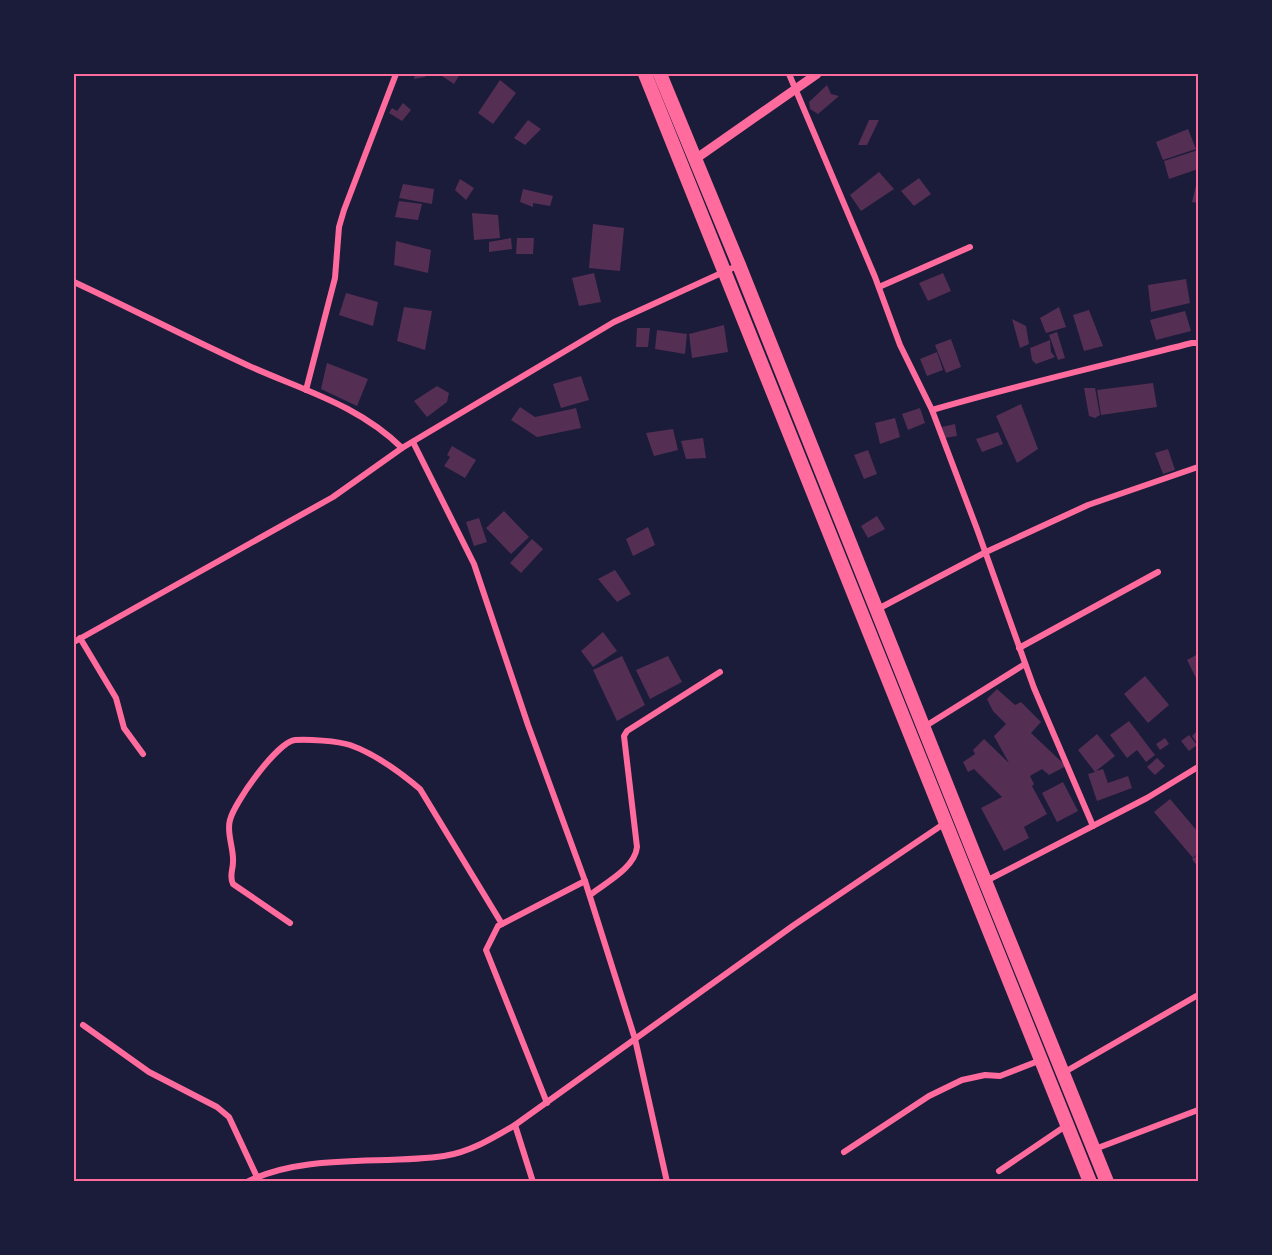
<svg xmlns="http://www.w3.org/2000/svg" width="1272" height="1255" viewBox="0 0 1272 1255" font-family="'Noto Sans',sans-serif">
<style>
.building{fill:#542f53}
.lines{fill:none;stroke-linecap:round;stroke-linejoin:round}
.minor{stroke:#ff6b9d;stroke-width:6}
.tertiary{stroke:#ff6b9d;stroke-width:9}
.trunk{stroke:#ff6b9d;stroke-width:14}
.neatline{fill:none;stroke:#ff6b9d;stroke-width:2}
</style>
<rect width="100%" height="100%" fill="#1b1b3a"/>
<g class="building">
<polygon points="415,74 427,74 425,77 414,79"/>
<polygon points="439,74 460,74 454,84"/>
<polygon points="500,80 516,93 493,124 478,113"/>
<polygon points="827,85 831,94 839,96 818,114 810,109 809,102"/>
<polygon points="403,103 411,110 402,121 389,113 392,108 397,111"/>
<polygon points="528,120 541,129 525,145 514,138"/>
<polygon points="869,120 879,120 867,145 858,145"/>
<polygon points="1188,129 1196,149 1163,160 1156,142"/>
<polygon points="1198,150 1198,169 1169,179 1164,161"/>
<polygon points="879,172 894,189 861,211 850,195"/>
<polygon points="1198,177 1198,203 1192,202"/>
<polygon points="919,178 931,194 914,206 901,191"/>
<polygon points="460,179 474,188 466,200 455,190"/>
<polygon points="403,184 434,189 432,204 399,198"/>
<polygon points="523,189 553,196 550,206 533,203 533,207 520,202"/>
<polygon points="399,201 422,204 418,220 395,217"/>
<polygon points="472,213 498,215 500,238 474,240"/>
<polygon points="593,224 624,228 620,271 589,268"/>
<polygon points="511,238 512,249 489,252 489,242"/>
<polygon points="517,238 534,238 533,254 516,254"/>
<polygon points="396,241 431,250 428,273 394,265"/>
<polygon points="594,273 601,302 579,306 572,278"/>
<polygon points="943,273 951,291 928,301 919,283"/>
<polygon points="1186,279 1190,303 1151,312 1148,285"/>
<polygon points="346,293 378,302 373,326 339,315"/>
<polygon points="404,307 432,311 425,350 397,341"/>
<polygon points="1059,307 1066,327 1046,333 1040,318"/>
<polygon points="1089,310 1103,346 1084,351 1073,315"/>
<polygon points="1185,311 1191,331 1156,340 1150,320"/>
<polygon points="1012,319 1026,326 1029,344 1020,348"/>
<polygon points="724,325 728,352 692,358 689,334"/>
<polygon points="637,328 650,328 648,347 636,347"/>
<polygon points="657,330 687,334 685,354 655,349"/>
<polygon points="1057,332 1065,358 1058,360 1049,335"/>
<polygon points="951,339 961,367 946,373 935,345"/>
<polygon points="1050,340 1051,352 1055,357 1036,364 1032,360 1030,348"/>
<polygon points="937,352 943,370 927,376 920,359"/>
<polygon points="327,363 368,379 357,406 321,389"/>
<polygon points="581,376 589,400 561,408 553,384"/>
<polygon points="1153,383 1157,407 1101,415 1097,390"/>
<polygon points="437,386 449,393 447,402 427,417 414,401"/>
<polygon points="1084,388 1095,388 1100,415 1095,418 1089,416"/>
<polygon points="1021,404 1038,449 1017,463 996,416"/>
<polygon points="520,407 535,417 576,408 581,428 537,437 511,420"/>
<polygon points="920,408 925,423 908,430 902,414"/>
<polygon points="895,418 900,437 880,444 875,423"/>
<polygon points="955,424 957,436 945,438 942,427"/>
<polygon points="673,429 678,450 654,456 646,433"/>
<polygon points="998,432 1003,444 982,452 976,439"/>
<polygon points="703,438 706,458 686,459 681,441"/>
<polygon points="452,446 476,460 465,478 444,466 450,457 447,455"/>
<polygon points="1168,449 1175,470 1163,474 1155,453"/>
<polygon points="868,450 877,474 864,479 854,455"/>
<polygon points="504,511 529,537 511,554 486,528"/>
<polygon points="877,516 885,529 868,538 861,526"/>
<polygon points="479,518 487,542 474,546 466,522"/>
<polygon points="648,527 655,545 633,556 626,539"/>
<polygon points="532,539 543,549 521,573 510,563"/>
<polygon points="615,570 631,594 617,602 598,579"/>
<polygon points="603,632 617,651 593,667 581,651"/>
<polygon points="1198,654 1198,682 1187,660"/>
<polygon points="622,656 645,705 617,721 593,670"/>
<polygon points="668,656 682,682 650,699 636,670"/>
<polygon points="1145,676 1169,705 1148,723 1124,694"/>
<polygon points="997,689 1015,705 1021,702 1041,722 1031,733 1066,766 1049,775 1042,769 1030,776 1034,784 1032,786 1047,814 1024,827 1029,838 1004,851 981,808 1002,797 974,769 968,772 963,762 975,754 973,750 984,739 1009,763 994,736 1006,724 993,711 987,699"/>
<polygon points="1129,721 1155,755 1146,762 1137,750 1127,758 1110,735"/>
<polygon points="1198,730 1198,744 1192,736"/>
<polygon points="1097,734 1115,756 1096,771 1103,769 1108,783 1128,776 1132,788 1097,801 1088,774 1095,772 1078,750"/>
<polygon points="1189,735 1197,745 1189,751 1181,741"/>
<polygon points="1165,738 1169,744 1160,750 1156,744"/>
<polygon points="1157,758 1165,766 1155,775 1147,767"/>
<polygon points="1063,782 1078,811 1057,822 1042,793"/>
<polygon points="1170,799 1198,832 1198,853 1193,858 1154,812"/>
<polygon points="1198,855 1198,867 1192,859"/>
</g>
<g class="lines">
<g class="minor">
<polyline points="789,74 875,277 900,345 932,410 977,529 1034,688 1093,826"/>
<path d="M74 282C132 309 188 338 247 365 302 390 357 404 402 448"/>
<polyline points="879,287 970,247"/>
<polyline points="306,390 335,278 339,227 344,210 396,74"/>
<path d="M932 410C1018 385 1105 365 1192 343H1198"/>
<polyline points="413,442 474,564 528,725 585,881 635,1039 667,1182"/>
<polyline points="876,610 986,552 1088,505 1198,467"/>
<polyline points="80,638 116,698 124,728 143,754"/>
<polyline points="74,642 333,497 402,448 614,322 739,265"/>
<polyline points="1019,648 1158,572"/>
<polyline points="924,727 1025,664"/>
<polyline points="986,881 1147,798 1198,767"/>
<path d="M590 895C605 883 635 868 637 847L624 736 627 731 720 672"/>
<path d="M290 923 233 884C229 876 233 870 233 862 234 848 226 833 230 820 234 803 277 742 295 740 307 739 338 741 350 745 373 753 401 773 420 789L502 924"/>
<polyline points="83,1025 149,1072 217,1107 229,1117 257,1177"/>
<polyline points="1063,1073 1198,995"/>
<polyline points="547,1103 486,950 498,926 585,881"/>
<polyline points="515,1125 533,1182"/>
<polyline points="1095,1149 1198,1110"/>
<polyline points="844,1152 929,1096 962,1080 985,1075 1000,1076 1041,1060"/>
<polyline points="999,1171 1067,1125"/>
<path d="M247 1182C303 1153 383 1165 444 1156 470 1152 493 1138 515 1125L794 925 945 823"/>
</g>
<polyline class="tertiary" points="694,160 817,74"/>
<g class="trunk">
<polyline points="645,74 1090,1182"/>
<polyline points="660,74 739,265 973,851 1107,1182"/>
</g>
</g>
<rect width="1272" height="1255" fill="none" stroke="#1b1b3a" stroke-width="150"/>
<rect x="75" y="75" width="1122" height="1105" class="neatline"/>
</svg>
